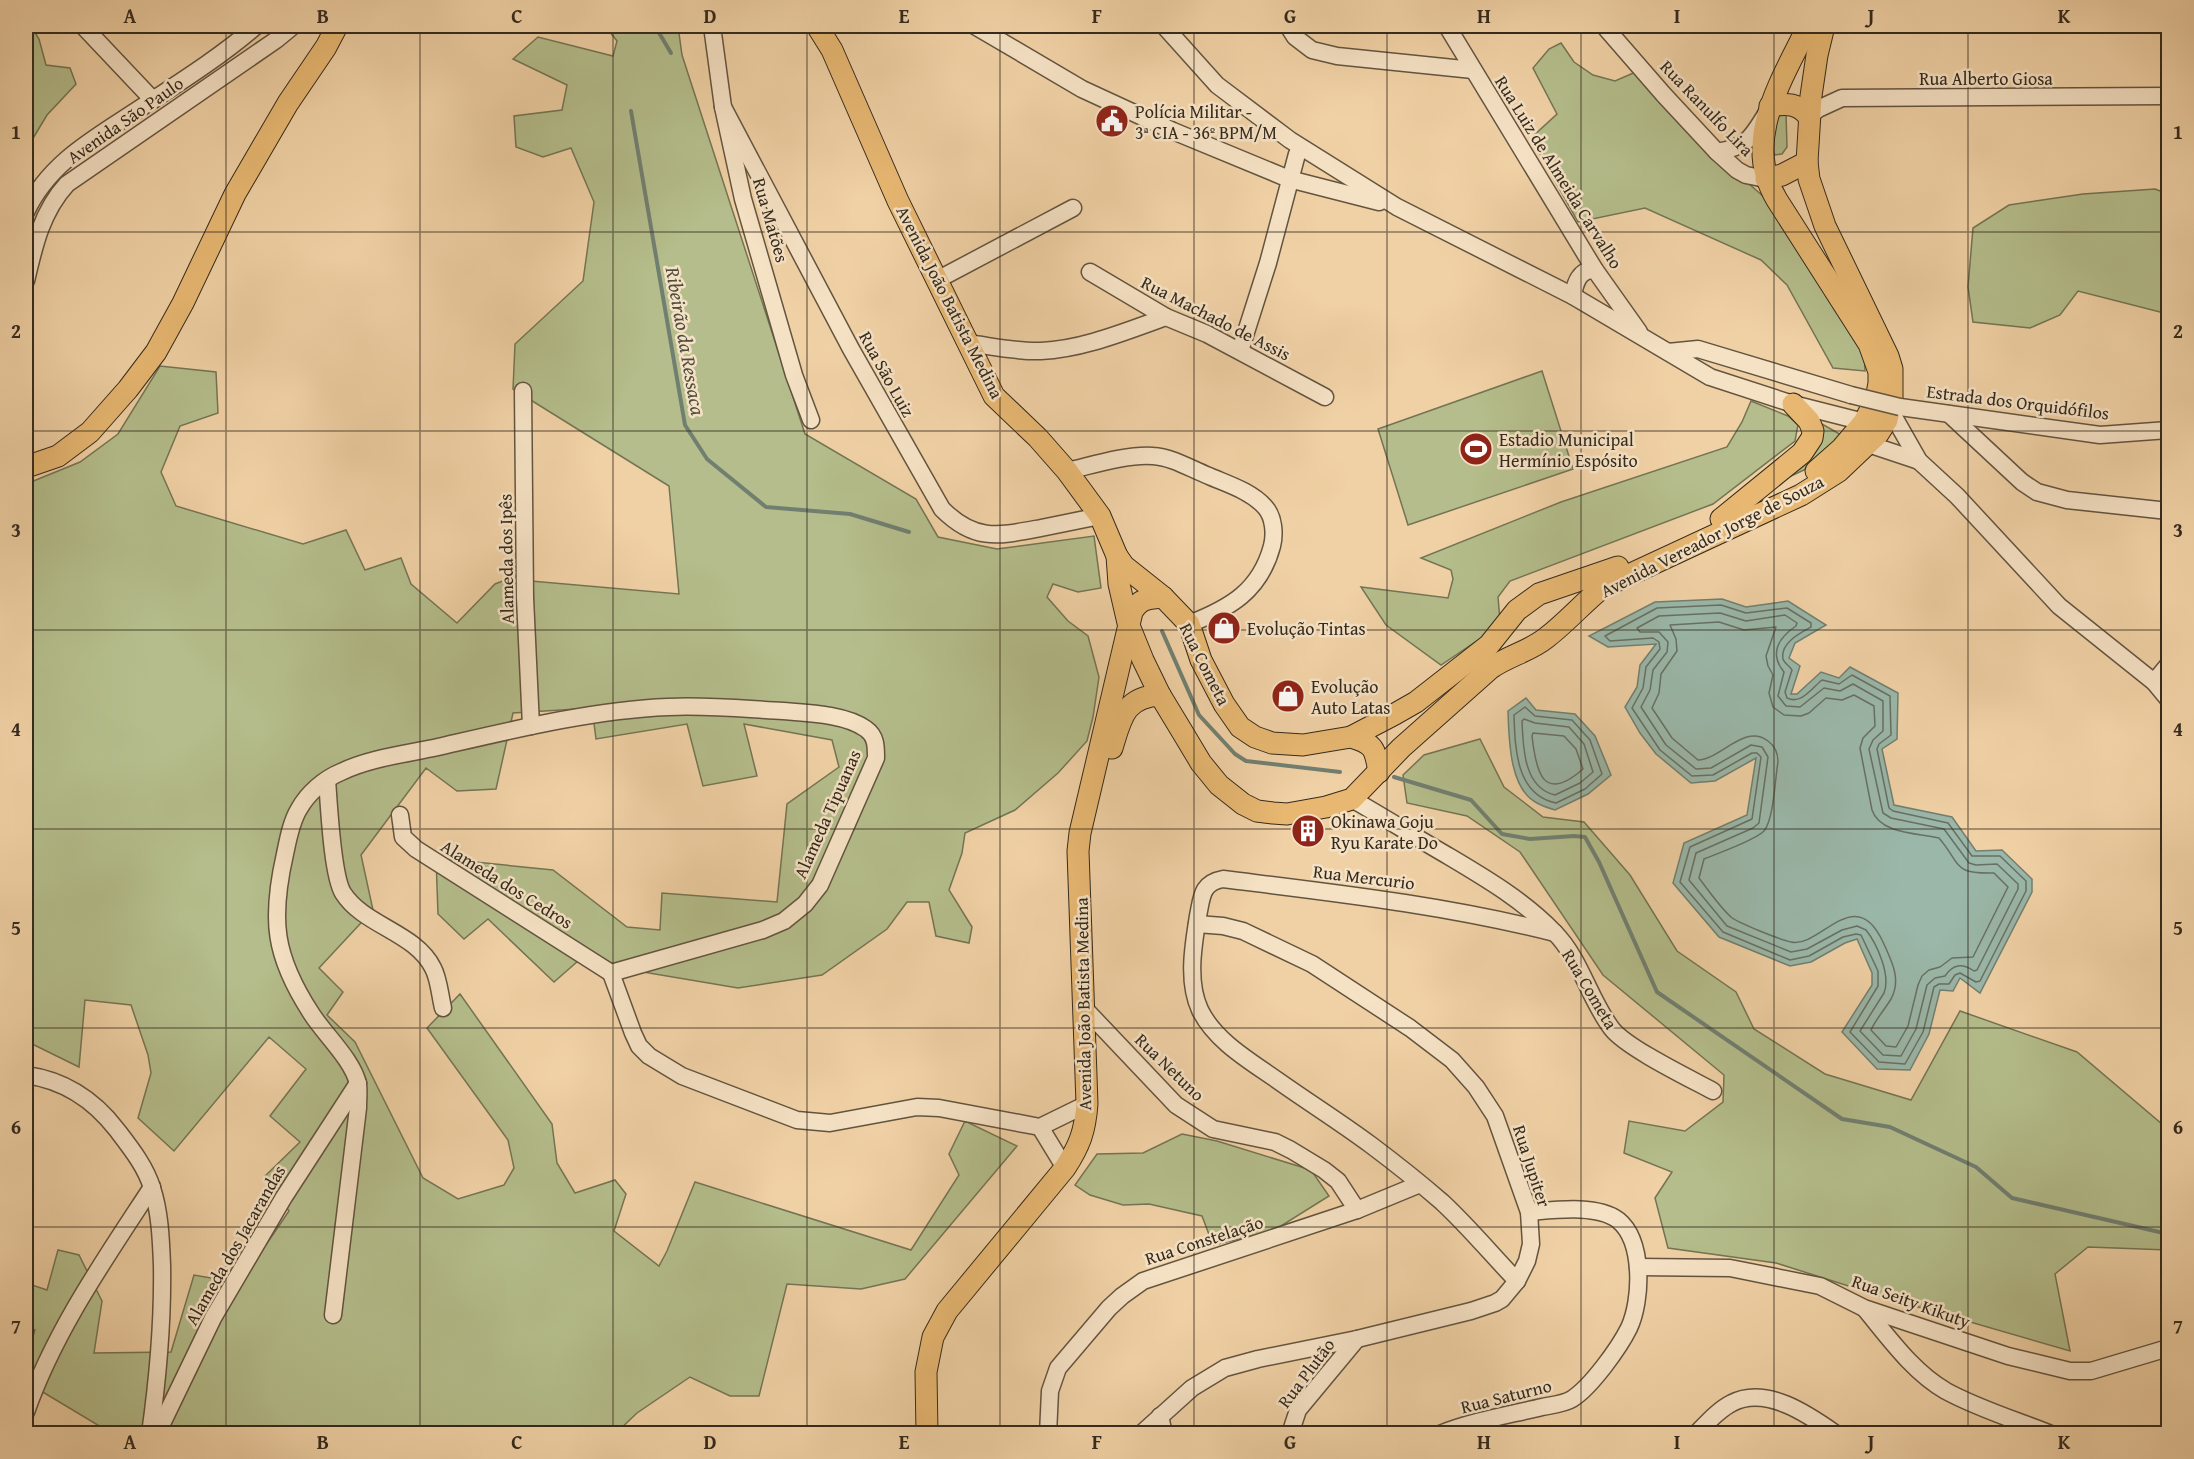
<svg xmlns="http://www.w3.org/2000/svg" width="2194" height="1459" viewBox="0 0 2194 1459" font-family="'Gentium Book Plus',serif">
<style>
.green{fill:#b4bd8b;stroke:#747454;stroke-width:1.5}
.water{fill:#9ab7a9;stroke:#717f71;stroke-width:1.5}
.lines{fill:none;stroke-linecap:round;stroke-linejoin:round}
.shore{stroke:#677063;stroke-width:1.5}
.stream{stroke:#717f71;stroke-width:4}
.minor-casing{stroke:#63543f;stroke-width:19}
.major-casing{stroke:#342a1d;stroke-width:23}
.minor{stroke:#f5e1c4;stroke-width:16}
.major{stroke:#e8b872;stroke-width:21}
.minor-bridge-casing{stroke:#63543f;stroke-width:19;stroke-linecap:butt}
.minor-bridge{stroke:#f5e1c4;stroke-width:16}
.grid{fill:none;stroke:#342a1d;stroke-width:1.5;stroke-opacity:0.55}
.labels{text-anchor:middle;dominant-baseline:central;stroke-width:5;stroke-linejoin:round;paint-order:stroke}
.street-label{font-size:18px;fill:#342a1d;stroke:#f5e1c4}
.poi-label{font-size:18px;fill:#342a1d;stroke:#f5e1c4;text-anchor:start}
.water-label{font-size:20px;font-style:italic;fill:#4e4d40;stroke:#f5e1c4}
.neatline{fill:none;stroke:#342a1d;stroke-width:2}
.grid-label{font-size:20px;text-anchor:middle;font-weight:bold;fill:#342a1d}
</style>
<rect width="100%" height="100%" fill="#f0d1a5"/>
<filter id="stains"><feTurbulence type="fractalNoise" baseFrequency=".00333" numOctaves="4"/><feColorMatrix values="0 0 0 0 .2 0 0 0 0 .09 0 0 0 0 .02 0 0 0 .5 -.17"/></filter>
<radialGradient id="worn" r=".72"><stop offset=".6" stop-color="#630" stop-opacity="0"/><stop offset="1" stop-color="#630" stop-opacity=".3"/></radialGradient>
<g class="green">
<polygon points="26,26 31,26 39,39 46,65 70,68 76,84 47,115 26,150 26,105 33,98 32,76 26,67"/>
<polygon points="605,26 678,26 682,55 805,434 916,499 938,537 997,549 1094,536 1101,588 1078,592 1053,584 1047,597 1068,621 1088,636 1099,677 1093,717 1087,741 1058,773 1015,810 965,833 962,853 949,890 972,927 969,943 936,936 929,902 907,902 887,929 822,975 738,988 578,961 554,982 488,919 464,939 438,914 436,858 553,870 627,927 660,930 662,893 777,902 787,804 839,767 832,740 744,724 757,776 703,786 687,724 596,739 592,708 513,713 496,789 457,791 426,768 361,855 373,910 319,968 343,992 327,1015 355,1042 423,1178 458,1199 504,1185 514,1168 508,1140 427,1028 460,994 552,1124 557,1163 575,1193 615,1180 626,1194 614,1231 659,1266 667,1251 695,1182 911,1250 959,1175 949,1154 965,1121 1017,1146 905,1279 861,1289 787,1284 759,1396 730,1396 690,1377 637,1413 616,1433 111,1433 26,1382 26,1360 35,1330 26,1326 26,1283 47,1290 58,1250 79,1255 102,1301 94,1353 171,1352 194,1275 240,1283 289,1211 265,1176 300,1142 270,1116 306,1069 269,1037 174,1151 138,1118 151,1073 148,1055 131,1005 85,1000 79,1067 26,1041 26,484 80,462 118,434 160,366 216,372 218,413 180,426 161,472 176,506 303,544 346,530 365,570 401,558 411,584 457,623 495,584 508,579 679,594 669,486 513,389 515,344 583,281 594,202 571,148 543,157 516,147 514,116 562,110 567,85 513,59 538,37 613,56 617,41"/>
<polygon points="1561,43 1574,62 1593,75 1615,81 1638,71 1702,143 1764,197 1864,349 1865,371 1833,368 1787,285 1761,260 1645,208 1578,222 1531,138 1557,114 1533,68 1549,49"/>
<polygon points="1786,113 1787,147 1782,154 1775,155 1773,150 1773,116"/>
<polygon points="2155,189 2168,194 2168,314 2078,291 2060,315 2030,328 1973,322 1968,287 1973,228 2009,205 2083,194"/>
<polygon points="1542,371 1573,469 1408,525 1378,429"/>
<polygon points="1751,401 1788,416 1798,425 1795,441 1713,504 1510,581 1498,597 1500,620 1484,636 1441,665 1386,625 1361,587 1448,598 1453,579 1451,570 1421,558 1561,502 1727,447 1742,422"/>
<path d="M1815 420 1843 436 1808 468 1774 484C1804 468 1825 458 1815 420Z"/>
<polygon points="1480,739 1504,787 1543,817 1584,822 1630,875 1677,951 1736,992 1754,1029 1825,1074 1911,1100 1960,1011 2077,1052 2162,1124 2168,1125 2168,1250 2088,1247 2055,1274 2070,1351 1877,1295 1776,1263 1668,1248 1655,1198 1672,1172 1624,1153 1629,1121 1685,1131 1723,1102 1724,1075 1603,975 1520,852 1467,816 1407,803 1403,775 1424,755"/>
<polygon points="1182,1134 1217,1141 1311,1170 1329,1196 1273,1231 1213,1245 1202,1216 1149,1204 1123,1205 1090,1195 1075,1185 1097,1154 1143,1153"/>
</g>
<g class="water">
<polygon points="1722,599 1746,607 1788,601 1826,625 1795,643 1789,658 1800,666 1791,694 1797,694 1821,672 1839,678 1850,667 1898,693 1897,739 1882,749 1894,805 1952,817 1976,851 2002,850 2032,879 2032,892 1980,993 1960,978 1953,991 1940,990 1929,1034 1910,1070 1877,1069 1842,1032 1872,985 1872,973 1857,939 1845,943 1811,962 1790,966 1719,937 1673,883 1684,843 1747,815 1756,758 1715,781 1691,783 1656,754 1640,733 1625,707 1637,687 1640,665 1656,644 1608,647 1589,636 1655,602"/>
<path d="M1526 698 1536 710 1575 714 1595 736 1611 775 1588 794 1555 810C1549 808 1542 806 1537 803 1509 789 1509 738 1508 711Z"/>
</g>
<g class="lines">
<g class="shore">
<path d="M1721 605 1746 613 1787 608 1811 623V627C1800 633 1780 643 1783 659 1784 663 1790 666 1792 670L1785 692 1787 698C1801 705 1812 688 1822 680L1839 684 1852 675 1890 696 1891 735 1879 744 1877 749 1889 808 1893 811 1948 823 1972 856H2000L2026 881V891L1980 981 1976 982 1960 973 1955 975 1949 984H1939L1934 987 1923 1032 1905 1064 1879 1062 1850 1032 1878 986V971L1861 935 1856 934 1843 937 1809 956 1790 960 1723 932 1680 882 1690 847 1752 819 1761 757 1757 753H1752L1713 775 1692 776 1660 750 1632 708 1643 688 1646 667 1660 649 1659 642 1653 638 1610 641 1605 636 1657 608Z"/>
<path d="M1720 613 1746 621 1785 615 1797 623 1796 626C1778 638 1769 654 1784 672L1778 696 1786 706 1800 707 1824 688 1840 691 1853 684 1883 701V731L1873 740 1869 749 1883 813 1891 818 1944 829 1969 863 1976 865 1997 864 2018 884V889L1977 970 1974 971C1962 963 1953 964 1945 976L1935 978 1927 985 1916 1029 1901 1056 1883 1055 1860 1031 1884 993C1891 975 1877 944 1866 930L1857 926 1842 930 1807 949 1791 952 1727 926 1689 880 1696 853 1753 828 1759 823 1768 757 1762 747 1751 745 1711 768 1696 769 1666 745 1641 707 1650 690 1653 670 1667 652 1668 642 1659 632H1640L1637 628 1659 616Z"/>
<path d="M1719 622 1744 630 1776 627 1766 656 1768 666 1773 675 1769 693 1773 707 1784 715 1801 716 1809 713 1826 698 1842 700 1854 695 1874 706 1875 726 1863 738 1860 748 1872 810C1880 834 1917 833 1939 838 1962 865 1952 874 1994 873L2008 887 1973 957 1952 958 1940 967 1929 970 1922 976 1918 985 1908 1026 1896 1047 1886 1046 1871 1030C1876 1019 1885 1009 1891 999 1902 979 1891 960 1883 942 1855 881 1820 949 1791 942 1781 940 1738 923 1731 917 1719 906 1709 891 1699 878L1704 859C1718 853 1754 841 1764 831 1774 819 1775 778 1778 762 1778 753 1775 746 1768 741 1745 723 1721 759 1698 760L1672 738 1652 708 1659 693 1661 674 1677 651 1676 639 1670 625Z"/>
<path d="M1525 707 1535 716 1572 720 1590 740 1602 774 1585 789 1556 803C1516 795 1515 748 1514 715Z"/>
<path d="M1524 719 1535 723 1569 727 1584 744 1593 772 1580 783 1555 795C1524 788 1523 748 1522 721Z"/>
<path d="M1533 733 1564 736 1576 749 1583 769C1543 804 1536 772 1532 736Z"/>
</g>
<g class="stream">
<polyline points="655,26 671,53"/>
<polyline points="631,111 685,425 707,459 766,507 850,514 909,532"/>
<polyline points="1162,631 1199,715 1235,754 1246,761 1340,772"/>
<polyline points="1394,777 1471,800 1502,834 1530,839 1574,836 1585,837 1599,862 1657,992 1842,1119 1890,1127 1976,1167 2012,1198 2168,1234"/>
</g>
<defs>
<g id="minor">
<polyline points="83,26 153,100"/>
<polyline points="712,26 723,107 743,199 794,375 811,420"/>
<polyline points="975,26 1082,89 1173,131 1289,179 1379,202"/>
<polyline points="1164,26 1217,85 1290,140 1397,207 1573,296 1710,377 1793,404 1864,422"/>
<polyline points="1288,26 1295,37 1312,50 1337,56 1473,70"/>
<polyline points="1447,26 1595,270 1639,332"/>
<polyline points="1604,26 1664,95 1717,152 1737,170 1746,175 1766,179"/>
<path d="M723 107 851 349 942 509C975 542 998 536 1041 528 1060 524 1080 520 1100 516"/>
<polyline points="1809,117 1818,109 1842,98 2168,96"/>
<path d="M1717 152C1746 147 1751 139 1766 114"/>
<path d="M26 212C48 164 93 139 136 111 177 84 219 58 256 26"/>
<polyline points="1090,272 1166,317 1207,334 1325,397"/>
<polyline points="937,280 1073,208"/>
<path d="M26 281C34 246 42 211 67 184L276 40 293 26"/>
<path d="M1573 296C1575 283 1579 269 1595 270"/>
<path d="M967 343C991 346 1016 352 1041 351 1084 349 1126 331 1166 317"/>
<polyline points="1240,351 1268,263 1297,154"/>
<polyline points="1668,352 1698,349 1851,395"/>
<polyline points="523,391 525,598 531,726"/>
<polyline points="1900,407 2100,435 2168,430"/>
<polyline points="1890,410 1919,461 1957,496 2059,606 2154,682 2168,699"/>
<polyline points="1949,414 2022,482 2037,492 2067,500 2168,511"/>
<polyline points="1868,444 1919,461"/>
<path d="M1067 471C1093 465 1127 454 1153 456 1172 457 1191 469 1209 476 1227 484 1251 491 1265 507 1274 517 1275 534 1272 546 1260 591 1230 608 1189 624"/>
<polyline points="2154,682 2168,665"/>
<path d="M327 780C329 804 332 875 343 893 364 926 415 932 433 968 439 979 440 996 443 1008"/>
<path d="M1352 799C1385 818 1417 838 1450 857 1487 879 1524 901 1554 932 1581 959 1589 999 1612 1029 1627 1048 1689 1078 1713 1091"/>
<polyline points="400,815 403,837 416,849 611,973"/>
<polyline points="1084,1008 1176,1105 1213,1129 1275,1142 1291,1150 1324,1170 1338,1181 1357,1210"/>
<path d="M26 1075C63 1080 94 1100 117 1130 130 1147 146 1167 152 1188 160 1212 161 1240 162 1265 163 1322 158 1377 150 1434"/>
<polyline points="1040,1127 1065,1168"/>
<polyline points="1638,1267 1730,1268 1820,1286 1864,1308 2008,1356 2070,1371 2091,1371 2168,1348"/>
<path d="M1517 1281C1492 1255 1468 1226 1442 1202 1419 1182 1395 1163 1371 1145 1340 1122 1308 1102 1277 1080 1250 1061 1215 1041 1200 1010 1187 982 1193 947 1198 916 1202 897 1201 883 1223 879 1335 893 1445 905 1555 933"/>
<path d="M1865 1309C1889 1338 1913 1372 1946 1391 1979 1409 2016 1420 2051 1434"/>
<path d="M333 1315 358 1108C358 1100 359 1092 358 1084 353 1060 324 1034 311 1013 274 956 270 920 285 854 288 840 291 822 299 809 308 793 324 779 341 772 370 758 406 754 438 747 512 730 593 710 668 707 707 705 745 709 783 711 807 713 846 714 866 729 876 736 876 746 876 758L820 885 805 904 784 921 763 930 611 973 633 1033 639 1046 649 1056 682 1076 797 1120 830 1123 917 1107 939 1108 1040 1127 1087 1104"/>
<path d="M26 1412C55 1330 105 1259 152 1187"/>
<polyline points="1160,1416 1164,1434"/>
<polyline points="157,1434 213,1318 284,1197 358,1083"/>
<polyline points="1048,1434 1050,1391 1058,1368 1109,1308 1122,1296 1143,1281 1357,1210 1420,1184"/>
<polyline points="1141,1434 1192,1388 1225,1368 1258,1359 1357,1339 1471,1311 1495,1303 1502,1299 1517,1281 1527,1261 1531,1244 1529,1212 1495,1116 1476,1087 1452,1060 1410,1028 1312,964 1243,931 1223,926 1197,924"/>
<polyline points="1290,1434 1298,1410 1357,1339"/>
<path d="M1440 1434C1472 1421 1509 1415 1542 1407 1552 1405 1564 1404 1572 1399 1591 1387 1619 1348 1629 1328 1642 1300 1644 1241 1618 1220 1597 1204 1554 1210 1529 1212"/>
<path d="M1696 1434C1707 1423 1718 1410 1732 1403 1766 1385 1809 1415 1836 1434"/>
</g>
<g id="major">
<path d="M817 26 832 50 898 201 994 396 1038 438 1067 471 1100 516 1117 556 1119 584 1128 623 1143 660 1160 695 1180 728 1201 763 1219 785 1243 804 1257 811 1273 813 1287 814 1326 807 1352 799 1401 748 1491 668C1508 656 1530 651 1546 638 1566 623 1583 603 1603 587L1801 495 1839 471 1878 434 1887 420 1892 397V369L1888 356 1825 226 1809 179 1807 162 1811 96 1817 55 1824 26"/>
<path d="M1808 26C1782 80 1741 141 1777 200L1869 344 1879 372V383L1876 399 1864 422 1842 448 1816 471"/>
<path d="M1770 106C1786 103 1799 103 1809 117"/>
<polyline points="1766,179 1782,175 1807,162"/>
<polyline points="26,467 58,456 90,432 128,389 156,352 183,303 235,194 288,103 326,47 337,26"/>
<polyline points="1721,519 1802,453 1812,438 1813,431 1809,421 1793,404"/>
<polyline points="1117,556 1124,566 1163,597 1189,624 1201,660 1224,704 1240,727 1255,737 1272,743 1303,745 1351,737 1395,714 1416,702 1489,645 1517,610 1539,594 1618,567"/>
<path d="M1351 737C1374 744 1375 748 1379 772"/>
<path d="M1112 748C1121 719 1124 697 1160 695"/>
<path d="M927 1434 926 1372 933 1337 947 1311 1065 1168C1080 1145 1085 1131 1087 1104L1078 851 1080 833 1132 612C1139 599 1148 598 1163 597"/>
</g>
</defs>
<use href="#minor" class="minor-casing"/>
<use href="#major" class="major-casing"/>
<use href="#minor" class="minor"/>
<use href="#major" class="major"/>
<defs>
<polyline id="minor-bridge" points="1851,395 1900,407"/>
</defs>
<use href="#minor-bridge" class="minor-bridge-casing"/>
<use href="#minor-bridge" class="minor-bridge"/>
</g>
<path class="grid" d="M226 26V1434M420 26V1434M613 26V1434M807 26V1434M1000 26V1434M1194 26V1434M1387 26V1434M1581 26V1434M1774 26V1434M1968 26V1434M26 232H2168M26 431H2168M26 630H2168M26 829H2168M26 1028H2168M26 1227H2168"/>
<defs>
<symbol id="civic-disc" viewBox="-11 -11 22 22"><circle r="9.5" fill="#8f2418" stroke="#f5e1c4"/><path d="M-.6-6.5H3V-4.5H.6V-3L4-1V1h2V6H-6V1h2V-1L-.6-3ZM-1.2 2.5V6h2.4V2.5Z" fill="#fff"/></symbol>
<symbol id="stadium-disc" viewBox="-11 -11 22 22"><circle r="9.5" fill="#8f2418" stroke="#f5e1c4"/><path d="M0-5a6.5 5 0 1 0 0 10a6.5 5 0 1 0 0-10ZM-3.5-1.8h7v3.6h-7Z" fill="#fff"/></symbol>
<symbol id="shop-disc" viewBox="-11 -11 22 22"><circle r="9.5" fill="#8f2418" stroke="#f5e1c4"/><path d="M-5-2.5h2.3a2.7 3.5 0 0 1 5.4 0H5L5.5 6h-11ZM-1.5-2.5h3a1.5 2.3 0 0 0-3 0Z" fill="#fff"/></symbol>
<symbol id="building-disc" viewBox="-11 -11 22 22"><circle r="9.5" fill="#8f2418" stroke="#f5e1c4"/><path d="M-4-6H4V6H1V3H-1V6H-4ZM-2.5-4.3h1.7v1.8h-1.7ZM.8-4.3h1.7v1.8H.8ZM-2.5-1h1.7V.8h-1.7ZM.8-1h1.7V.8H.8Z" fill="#fff"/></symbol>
</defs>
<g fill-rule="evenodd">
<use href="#civic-disc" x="1093" y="102" width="38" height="38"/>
<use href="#stadium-disc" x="1457" y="430" width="38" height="38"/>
<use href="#shop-disc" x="1205" y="609" width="38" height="38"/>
<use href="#shop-disc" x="1269" y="677" width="38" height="38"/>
<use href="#building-disc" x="1289" y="812" width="38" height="38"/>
</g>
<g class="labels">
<g class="street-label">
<text x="1986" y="78">Rua Alberto Giosa</text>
<text transform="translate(1707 108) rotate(46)">Rua Ranulfo Lira</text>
<text transform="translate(125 120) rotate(-35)">Avenida São Paulo</text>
<text transform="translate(1559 172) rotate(58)">Rua Luiz de Almeida Carvalho</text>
<text transform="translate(771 220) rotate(74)">Rua Matões</text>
<text transform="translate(950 302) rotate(63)">Avenida João Batista Medina</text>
<text transform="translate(1216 318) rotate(27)">Rua Machado de Assis</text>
<text transform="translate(887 374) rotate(61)">Rua São Luiz</text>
<text transform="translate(2018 402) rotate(7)">Estrada dos Orquidófilos</text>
<text transform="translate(1712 536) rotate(-27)">Avenida Vereador Jorge de Souza</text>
<text transform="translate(506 559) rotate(-91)">Alameda dos Ipês</text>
<text transform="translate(1205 664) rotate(63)">Rua Cometa</text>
<text transform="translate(827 814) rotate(-66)">Alameda Tipuanas</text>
<text transform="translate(1364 877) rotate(7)">Rua Mercurio</text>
<text transform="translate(507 884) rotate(32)">Alameda dos Cedros</text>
<text transform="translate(1590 989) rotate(59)">Rua Cometa</text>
<text transform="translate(1083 1004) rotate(-91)">Avenida João Batista Medina</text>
<text transform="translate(1170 1067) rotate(44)">Rua Netuno</text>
<text transform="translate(1532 1166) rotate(72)">Rua Jupiter</text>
<text transform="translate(1204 1240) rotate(-18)">Rua Constelação</text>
<text transform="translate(235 1245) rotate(-60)">Alameda dos Jacarandas</text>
<text transform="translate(1911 1301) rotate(20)">Rua Seity Kikuty</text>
<text transform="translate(1306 1373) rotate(-53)">Rua Plutão</text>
<text transform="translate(1506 1396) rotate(-14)">Rua Saturno</text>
</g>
<g class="poi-label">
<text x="1135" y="111">Polícia Militar -<tspan x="1135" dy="21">3ª CIA - 36º BPM/M</tspan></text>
<text x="1499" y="439">Estadio Municipal<tspan x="1499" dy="21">Hermínio Espósito</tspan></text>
<text x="1247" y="628">Evolução Tintas</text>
<text x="1311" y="686">Evolução<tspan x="1311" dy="21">Auto Latas</tspan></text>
<text x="1331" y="821">Okinawa Goju<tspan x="1331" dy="21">Ryu Karate Do</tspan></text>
</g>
<g class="water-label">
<text transform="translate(686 341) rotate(80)">Ribeirão da Ressaca</text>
</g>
</g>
<rect width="2194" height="1459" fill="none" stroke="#f0d1a5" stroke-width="66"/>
<rect x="33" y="33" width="2128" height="1393" class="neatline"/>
<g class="grid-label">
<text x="130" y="23">A</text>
<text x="323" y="23">B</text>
<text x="517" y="23">C</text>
<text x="710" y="23">D</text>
<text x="904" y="23">E</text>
<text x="1097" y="23">F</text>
<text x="1290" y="23">G</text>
<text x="1484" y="23">H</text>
<text x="1677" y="23">I</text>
<text x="1871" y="23">J</text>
<text x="2064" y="23">K</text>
<text x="16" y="139">1</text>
<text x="2178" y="139">1</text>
<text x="16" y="338">2</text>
<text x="2178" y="338">2</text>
<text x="16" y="537">3</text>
<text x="2178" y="537">3</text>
<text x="16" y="736">4</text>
<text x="2178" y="736">4</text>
<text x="16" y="935">5</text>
<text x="2178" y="935">5</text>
<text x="16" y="1134">6</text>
<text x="2178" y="1134">6</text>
<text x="16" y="1333">7</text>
<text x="2178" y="1333">7</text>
<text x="130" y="1449">A</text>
<text x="323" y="1449">B</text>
<text x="517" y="1449">C</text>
<text x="710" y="1449">D</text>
<text x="904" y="1449">E</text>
<text x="1097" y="1449">F</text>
<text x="1290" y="1449">G</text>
<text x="1484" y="1449">H</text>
<text x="1677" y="1449">I</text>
<text x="1871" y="1449">J</text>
<text x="2064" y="1449">K</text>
</g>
<rect width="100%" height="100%" filter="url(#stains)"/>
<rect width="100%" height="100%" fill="url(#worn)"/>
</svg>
